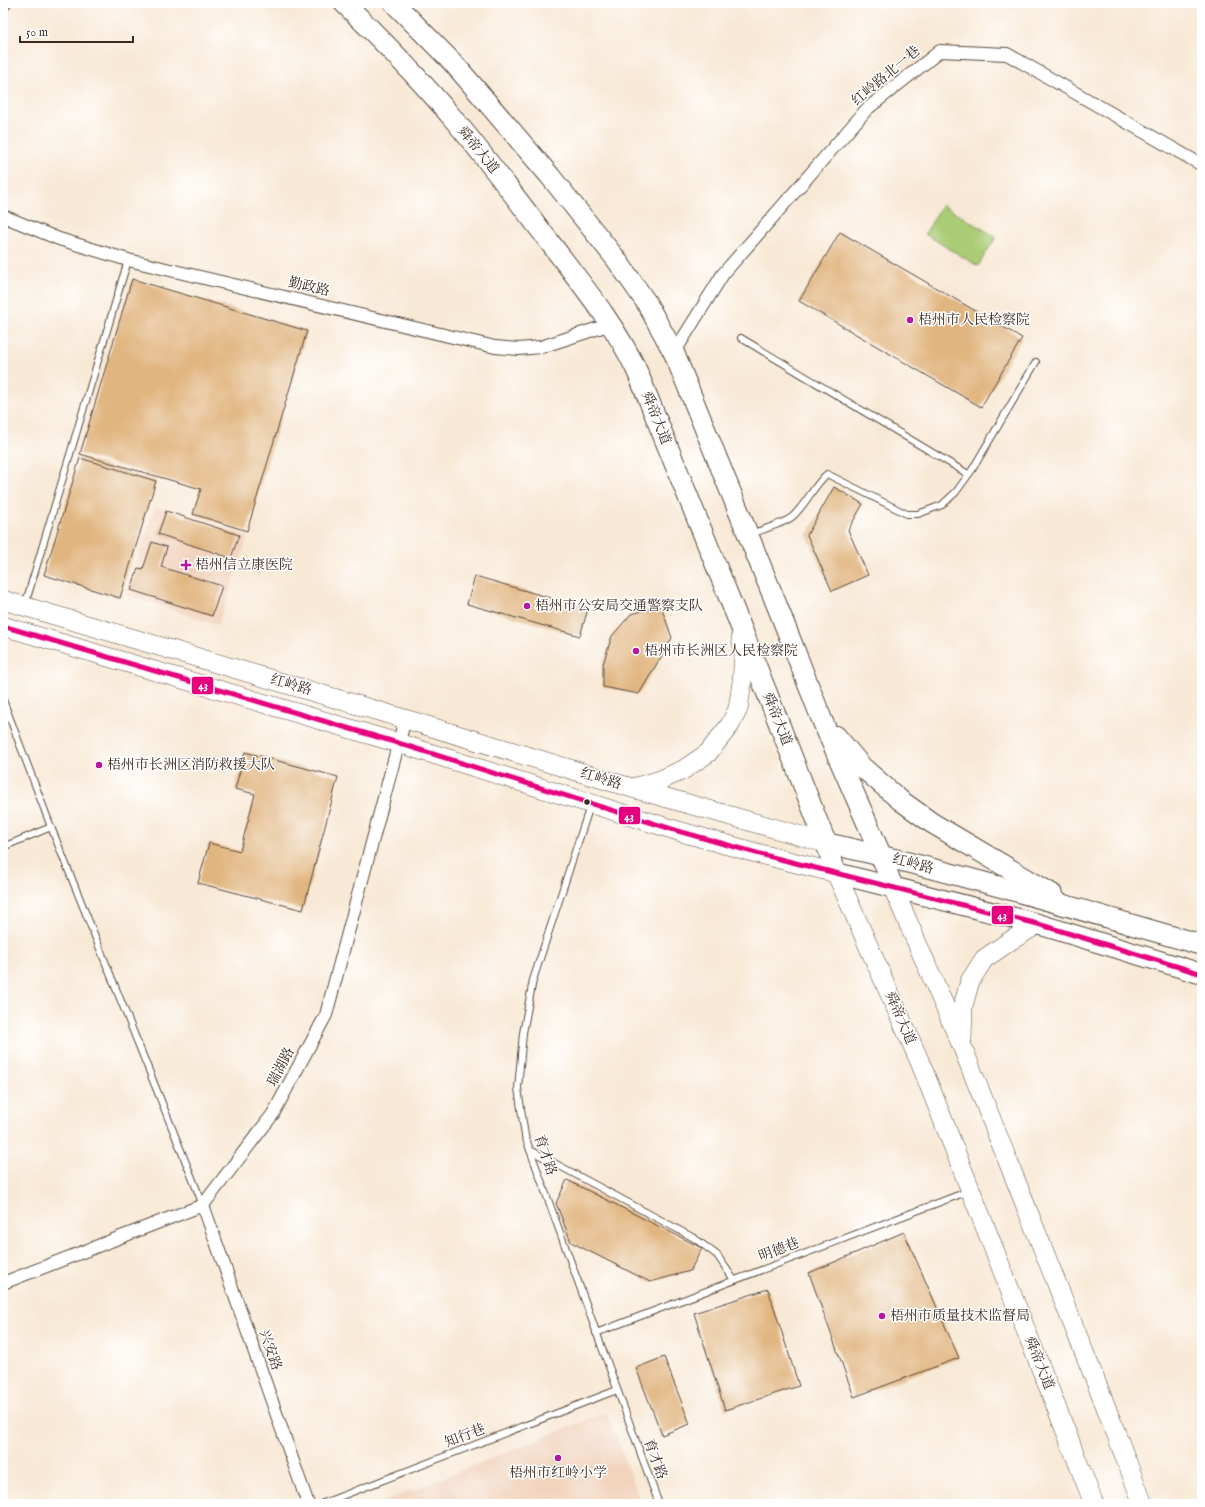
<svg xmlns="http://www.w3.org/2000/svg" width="1205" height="1507" viewBox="0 0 1205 1507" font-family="'IM FELL English','Noto Serif SC',serif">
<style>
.built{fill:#f2d4be}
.green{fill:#aacc74;stroke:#727b49}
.building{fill:#e1b580}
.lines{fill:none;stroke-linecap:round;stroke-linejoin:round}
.service-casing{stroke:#57473a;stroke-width:8}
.minor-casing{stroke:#57473a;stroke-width:14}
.primary-casing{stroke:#57473a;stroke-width:20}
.trunk-casing{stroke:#57473a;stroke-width:22}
.service{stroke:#fff;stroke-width:6}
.minor{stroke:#fff;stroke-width:12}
.primary{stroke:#fff;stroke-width:19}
.trunk{stroke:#fff;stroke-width:20}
.bus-1-casing{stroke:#fff;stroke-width:8}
.bus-1{stroke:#e5007d;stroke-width:5}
.poi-dot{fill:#b5179e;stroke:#fff;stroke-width:1.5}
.bus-dot{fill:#3b2a1e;stroke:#fff;stroke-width:1.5}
.labels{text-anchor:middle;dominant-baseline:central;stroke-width:3;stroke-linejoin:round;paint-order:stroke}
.street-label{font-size:14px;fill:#3b2a1e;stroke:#fff}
.poi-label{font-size:14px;fill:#3b2a1e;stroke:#fff;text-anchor:start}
.line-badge{stroke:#fff;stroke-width:1.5}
.badge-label{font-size:11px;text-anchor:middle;font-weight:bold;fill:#fff}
</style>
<rect width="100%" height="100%" fill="#fff"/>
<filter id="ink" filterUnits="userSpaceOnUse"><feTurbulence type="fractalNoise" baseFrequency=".025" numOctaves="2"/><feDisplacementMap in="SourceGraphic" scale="8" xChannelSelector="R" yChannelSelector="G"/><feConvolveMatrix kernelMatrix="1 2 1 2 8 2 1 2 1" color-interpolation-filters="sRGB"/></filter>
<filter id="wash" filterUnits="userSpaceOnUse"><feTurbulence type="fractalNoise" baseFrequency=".012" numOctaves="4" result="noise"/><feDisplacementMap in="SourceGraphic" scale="16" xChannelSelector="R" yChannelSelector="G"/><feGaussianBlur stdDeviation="0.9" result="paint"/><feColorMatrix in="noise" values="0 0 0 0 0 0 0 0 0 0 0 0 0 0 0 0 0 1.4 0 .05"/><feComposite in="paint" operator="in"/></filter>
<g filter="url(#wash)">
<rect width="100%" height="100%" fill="#f8e9d6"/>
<g class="built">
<polygon points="155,506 248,537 218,625 125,594"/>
<polygon points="606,1412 642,1504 378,1504"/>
</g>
<polygon class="green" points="942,205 996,237 978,266 925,234"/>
<g id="blocks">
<g class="building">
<polygon points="840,232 1022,338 981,407 799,301"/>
<polygon points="132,279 307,331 247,531 193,514 201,489 80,454"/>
<polygon points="80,458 156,481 120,598 44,575"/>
<polygon points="834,487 863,504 848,530 868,575 832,591 807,535"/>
<polygon points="166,511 239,535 231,558 158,534"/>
<polygon points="152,542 167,547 161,567 222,586 212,616 131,590 138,568 143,569"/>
<polygon points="475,576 588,609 580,636 467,604"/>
<polygon points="661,606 672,638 639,694 603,687 603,664 612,636 631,614"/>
<polygon points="245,752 338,777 303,910 198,883 209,843 240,851 255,794 235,789"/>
<polygon points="567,1180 702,1248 690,1271 650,1282 571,1242 556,1203"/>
<polygon points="904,1232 959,1358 854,1397 809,1273"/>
<polygon points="768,1289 799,1386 725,1410 694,1313"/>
<polygon points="664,1357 690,1424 662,1435 636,1368"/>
</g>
</g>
</g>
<g filter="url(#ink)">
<use href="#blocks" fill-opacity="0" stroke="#57473a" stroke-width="1"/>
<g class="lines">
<defs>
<g id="service">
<polyline points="741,338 968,474"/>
<path d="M751 534C761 530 785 523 792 517 806 505 813 486 827 474L907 514H918L942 505 956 492 972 470 1036 362"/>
<polyline points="25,605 128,260"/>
<polyline points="3,700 51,827 203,1205"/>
<polyline points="590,806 533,980 523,1033 518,1088 525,1136 530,1150 659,1504"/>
<polyline points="3,847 51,827"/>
<polyline points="530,1150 694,1238 717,1255 734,1280"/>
<polyline points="596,1333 969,1191"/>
<polyline points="321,1504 617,1390"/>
</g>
<g id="minor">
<polyline points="3,6 5,3"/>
<polyline points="3,216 59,239 128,260 495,347 519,349 541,347 611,324"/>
<polyline points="674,353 723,274 867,109 940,51 1007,54 1202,165"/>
<polyline points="203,1205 308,1504"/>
<polyline points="3,1283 203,1205 273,1114 326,1015 405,719"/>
</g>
<g id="primary">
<polyline points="3,600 405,719 632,788 826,843"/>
<polyline points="3,626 398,743 678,831 760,854 836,873 920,1062 1061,1419 1094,1504"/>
<polyline points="633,788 658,781 683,770 708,753 730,725 738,709 742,682 744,655 741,636"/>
<polyline points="893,888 962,1046 1104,1402 1143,1504"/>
<polyline points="962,1040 963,1006 970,981 984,959 1010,941 1038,924"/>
</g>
<g id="trunk">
<path d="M344 3C383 41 421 80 456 122 487 159 516 198 545 236 578 280 614 322 637 371L739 622 826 843 836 873 1038 924 1202 974"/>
<polyline points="394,3 456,66 550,176 616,259 646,302 674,353 778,608 822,720 881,855 893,888"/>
<polyline points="836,736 862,767 900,800 932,823 1052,894"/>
<path d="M826 843C953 871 1077 909 1202 945"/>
</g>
</defs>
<use href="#service" class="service-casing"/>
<use href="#minor" class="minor-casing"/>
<use href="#primary" class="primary-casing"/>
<use href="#trunk" class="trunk-casing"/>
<use href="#service" class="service"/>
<use href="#minor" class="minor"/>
<use href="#primary" class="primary"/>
<use href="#trunk" class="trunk"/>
<defs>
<polyline id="bus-1" points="3,626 398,743 678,831 760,854 1038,924 1202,974"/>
</defs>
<use href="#bus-1" class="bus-1-casing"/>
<use href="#bus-1" class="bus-1"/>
</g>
</g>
<g class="poi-dot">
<circle cx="910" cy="320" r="4"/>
<path d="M184 559h4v4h4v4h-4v4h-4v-4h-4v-4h4z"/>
<circle cx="527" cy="606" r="4"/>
<circle cx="636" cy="651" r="4"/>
<circle cx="99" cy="765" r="4"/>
<circle cx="882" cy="1316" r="4"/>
<circle cx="558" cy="1458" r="4"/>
</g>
<circle class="bus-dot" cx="587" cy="802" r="3.5"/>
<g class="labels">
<g class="street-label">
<text transform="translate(886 76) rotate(-40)">红岭路北一巷</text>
<text transform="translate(478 150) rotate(51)">舜帝大道</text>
<text transform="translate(309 287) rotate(13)">勤政路</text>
<text transform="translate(656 418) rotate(68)">舜帝大道</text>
<text transform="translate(291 685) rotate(16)">红岭路</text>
<text transform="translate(777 719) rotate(68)">舜帝大道</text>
<text transform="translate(601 779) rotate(17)">红岭路</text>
<text transform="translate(913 864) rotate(15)">红岭路</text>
<text transform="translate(900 1018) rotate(66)">舜帝大道</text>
<text transform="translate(281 1067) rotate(-62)">瑞湖路</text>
<text transform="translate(545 1155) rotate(71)">育才路</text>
<text transform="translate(779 1250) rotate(-21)">明德巷</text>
<text transform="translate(270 1350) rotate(71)">兴安路</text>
<text transform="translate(1039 1363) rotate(68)">舜帝大道</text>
<text transform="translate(465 1436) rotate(-21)">知行巷</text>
<text transform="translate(655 1459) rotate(70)">育才路</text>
</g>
<g class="poi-label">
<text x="918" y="320">梧州市人民检察院</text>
<text x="195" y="565">梧州信立康医院</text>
<text x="535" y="606">梧州市公安局交通警察支队</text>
<text x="644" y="651">梧州市长洲区人民检察院</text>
<text x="107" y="765">梧州市长洲区消防救援大队</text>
<text x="890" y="1316">梧州市质量技术监督局</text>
<text x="558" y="1473" text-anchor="middle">梧州市红岭小学</text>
</g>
</g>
<g class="line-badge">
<rect x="191" y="676" width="23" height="19" rx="4" fill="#e5007d"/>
<rect x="618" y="806" width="23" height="19" rx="4" fill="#e5007d"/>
<rect x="991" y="905" width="23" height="20" rx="4" fill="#e5007d"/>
</g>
<g class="badge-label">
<text x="203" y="689">43</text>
<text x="629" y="820">43</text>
<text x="1002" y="919">43</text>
</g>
<rect width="1205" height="1507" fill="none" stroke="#fff" stroke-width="16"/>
<path d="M20 36v6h113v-6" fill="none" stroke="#3b2a1e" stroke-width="2"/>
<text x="26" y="36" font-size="12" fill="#3b2a1e" stroke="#ffffff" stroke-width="3" paint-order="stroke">50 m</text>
</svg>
